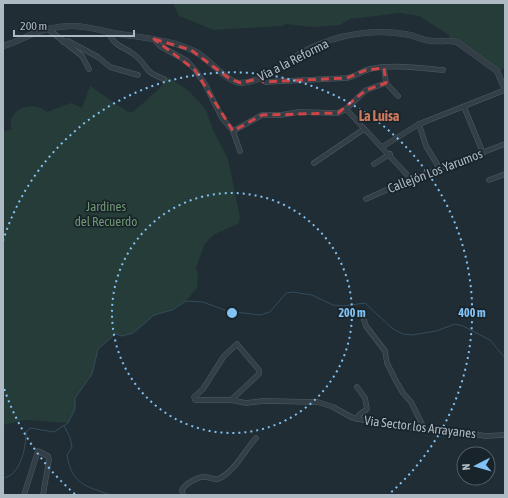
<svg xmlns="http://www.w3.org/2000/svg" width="508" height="498" viewBox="0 0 508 498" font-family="'Asap Condensed',sans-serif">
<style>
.green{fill:#263c38}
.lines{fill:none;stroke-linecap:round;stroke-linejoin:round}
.stream{stroke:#344c5c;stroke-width:1}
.minor-casing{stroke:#515c64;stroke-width:5.5}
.tertiary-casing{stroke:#515c64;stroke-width:6}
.minor{stroke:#333e46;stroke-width:4.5}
.tertiary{stroke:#333e46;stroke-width:5.5}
.marked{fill:none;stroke:#ce4547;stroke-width:3;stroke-dasharray:8 5;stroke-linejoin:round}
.ring{fill:none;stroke:#81c2f4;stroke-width:2;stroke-dasharray:2 4}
.labels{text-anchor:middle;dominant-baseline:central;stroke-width:3.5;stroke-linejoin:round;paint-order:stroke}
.street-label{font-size:13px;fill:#adb9c3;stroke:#19232a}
.park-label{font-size:13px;fill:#6e9770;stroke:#19232a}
.neighbourhood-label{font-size:14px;font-weight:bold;fill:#cf795c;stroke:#19232a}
.centre{fill:#81c2f4;stroke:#19232a;stroke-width:2}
.ring-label{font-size:12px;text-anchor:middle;font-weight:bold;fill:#81c2f4;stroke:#19232a;stroke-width:3.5;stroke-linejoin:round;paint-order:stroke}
</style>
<rect width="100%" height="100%" fill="#202d35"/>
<g class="green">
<polygon points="173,3 505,3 505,67 498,73 450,40 449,35 419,16 400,13 350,19 340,25 312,27 285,24 283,26 214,30 179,16"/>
<path d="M168 77 189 91 206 110 213 130 228 159 240 217 238 224 215 234 205 243 196 268 198 276 197 288 186 301 172 310 154 315 133 333 122 336 115 334 98 349 92 374 75 398V409L68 423 25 420 3 425V132L12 129C5 112 30 98 47 112L71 103 82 108 90 86 128 112H133L159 89Z"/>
</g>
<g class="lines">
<g class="stream">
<path d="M64 426 70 437 72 447 67 455C72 484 85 486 111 495"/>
<path d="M3 478C21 476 26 447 26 432L30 428 54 432 68 423 75 409V398L92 374 98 349 115 334 122 336 133 333 154 315 172 310 186 301 203 302 227 311 260 315 270 312 286 293 293 292 312 295 333 305 343 306 365 303 393 329 403 334 412 335 436 331 455 324 463 326 490 340 505 358"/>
</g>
<defs>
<g id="minor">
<polyline points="48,29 82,56 89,69"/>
<path d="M108 32C118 51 123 44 136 56 150 68 142 71 164 79"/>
<polyline points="154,39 160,46 187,61 195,70 205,84 222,118 233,131 240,151"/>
<polyline points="63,42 68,41 98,57 110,67 138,75"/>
<polyline points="384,68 386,83 398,96"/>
<path d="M261 78 266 82 347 78C356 76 362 71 370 69 391 64 421 68 443 70"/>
<polyline points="464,107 483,153"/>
<polyline points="346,109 366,90 386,83"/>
<polyline points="419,124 426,146 440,169"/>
<polyline points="233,131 262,115 281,115 299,112 338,113 346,109 411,179"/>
<polyline points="382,147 419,124 505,90"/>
<polyline points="314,163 364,129"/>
<polyline points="374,164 390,154"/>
<polyline points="489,180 505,174"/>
<polyline points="366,199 411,179 505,144"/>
<polyline points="364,320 366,326 385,351 387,363 396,381 403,393 411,402 425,430"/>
<polyline points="231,400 259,374 259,370 237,344 224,356 203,389 194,397 195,400 231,400 246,403 263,401 318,402 333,407 353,418 389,425 425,430 458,431 485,436 505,435"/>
<polyline points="357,419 359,415 367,409 365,398 357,387"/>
<polyline points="24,495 38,451 48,456 49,460 43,495"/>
<path d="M183 495 182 490C185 484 198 476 205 477 210 477 213 480 218 479 234 473 245 450 256 438"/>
</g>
<path id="tertiary" d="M3 46C19 42 32 32 48 29 56 27 64 26 72 26 86 26 100 30 114 33 141 38 171 39 196 52 208 58 228 83 240 83 266 82 285 61 307 50 337 34 376 28 410 35 417 37 425 41 433 41 441 42 449 40 457 42L497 71 505 90"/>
</defs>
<use href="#minor" class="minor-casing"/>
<use href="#tertiary" class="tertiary-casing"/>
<use href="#minor" class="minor"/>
<use href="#tertiary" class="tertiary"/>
</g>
<path class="marked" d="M154 39 191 50 230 79 241 83 261 78 263 82 347 78 366 70 384 68 386 83 366 90 338 113 262 115 233 131 195 70Z"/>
<g class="ring">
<circle cx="232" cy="313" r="120"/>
<path d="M75 494A240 240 0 0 1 3 385M3 241A240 240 0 1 1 389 494"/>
</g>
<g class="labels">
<g class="street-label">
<text transform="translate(293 60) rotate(-27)">Vía a la Reforma</text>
<text transform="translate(435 171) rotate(-21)">Callejón Los Yarumos</text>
<text transform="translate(420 427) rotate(7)">Via Sector los Arrayanes</text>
</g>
<g class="park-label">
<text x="106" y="206">Jardines<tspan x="106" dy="15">del Recuerdo</tspan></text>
</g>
<g class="neighbourhood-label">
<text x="379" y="116">La Luisa</text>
</g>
</g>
<circle cx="232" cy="313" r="6" class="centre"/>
<g class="ring-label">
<text x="352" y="317">200 m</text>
<text x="472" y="317">400 m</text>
</g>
<rect width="508" height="498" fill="none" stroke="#adb9c3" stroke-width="8"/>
<g transform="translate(476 466) rotate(264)"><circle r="19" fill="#19232a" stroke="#545f67"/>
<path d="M0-3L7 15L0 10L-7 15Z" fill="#81c2f4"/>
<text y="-6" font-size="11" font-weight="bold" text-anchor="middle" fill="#adb9c3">N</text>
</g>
<path d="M14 30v6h120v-6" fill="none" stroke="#adb9c3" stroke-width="2"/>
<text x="20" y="30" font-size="12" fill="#adb9c3" stroke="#19232a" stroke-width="3" paint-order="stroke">200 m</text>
</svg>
